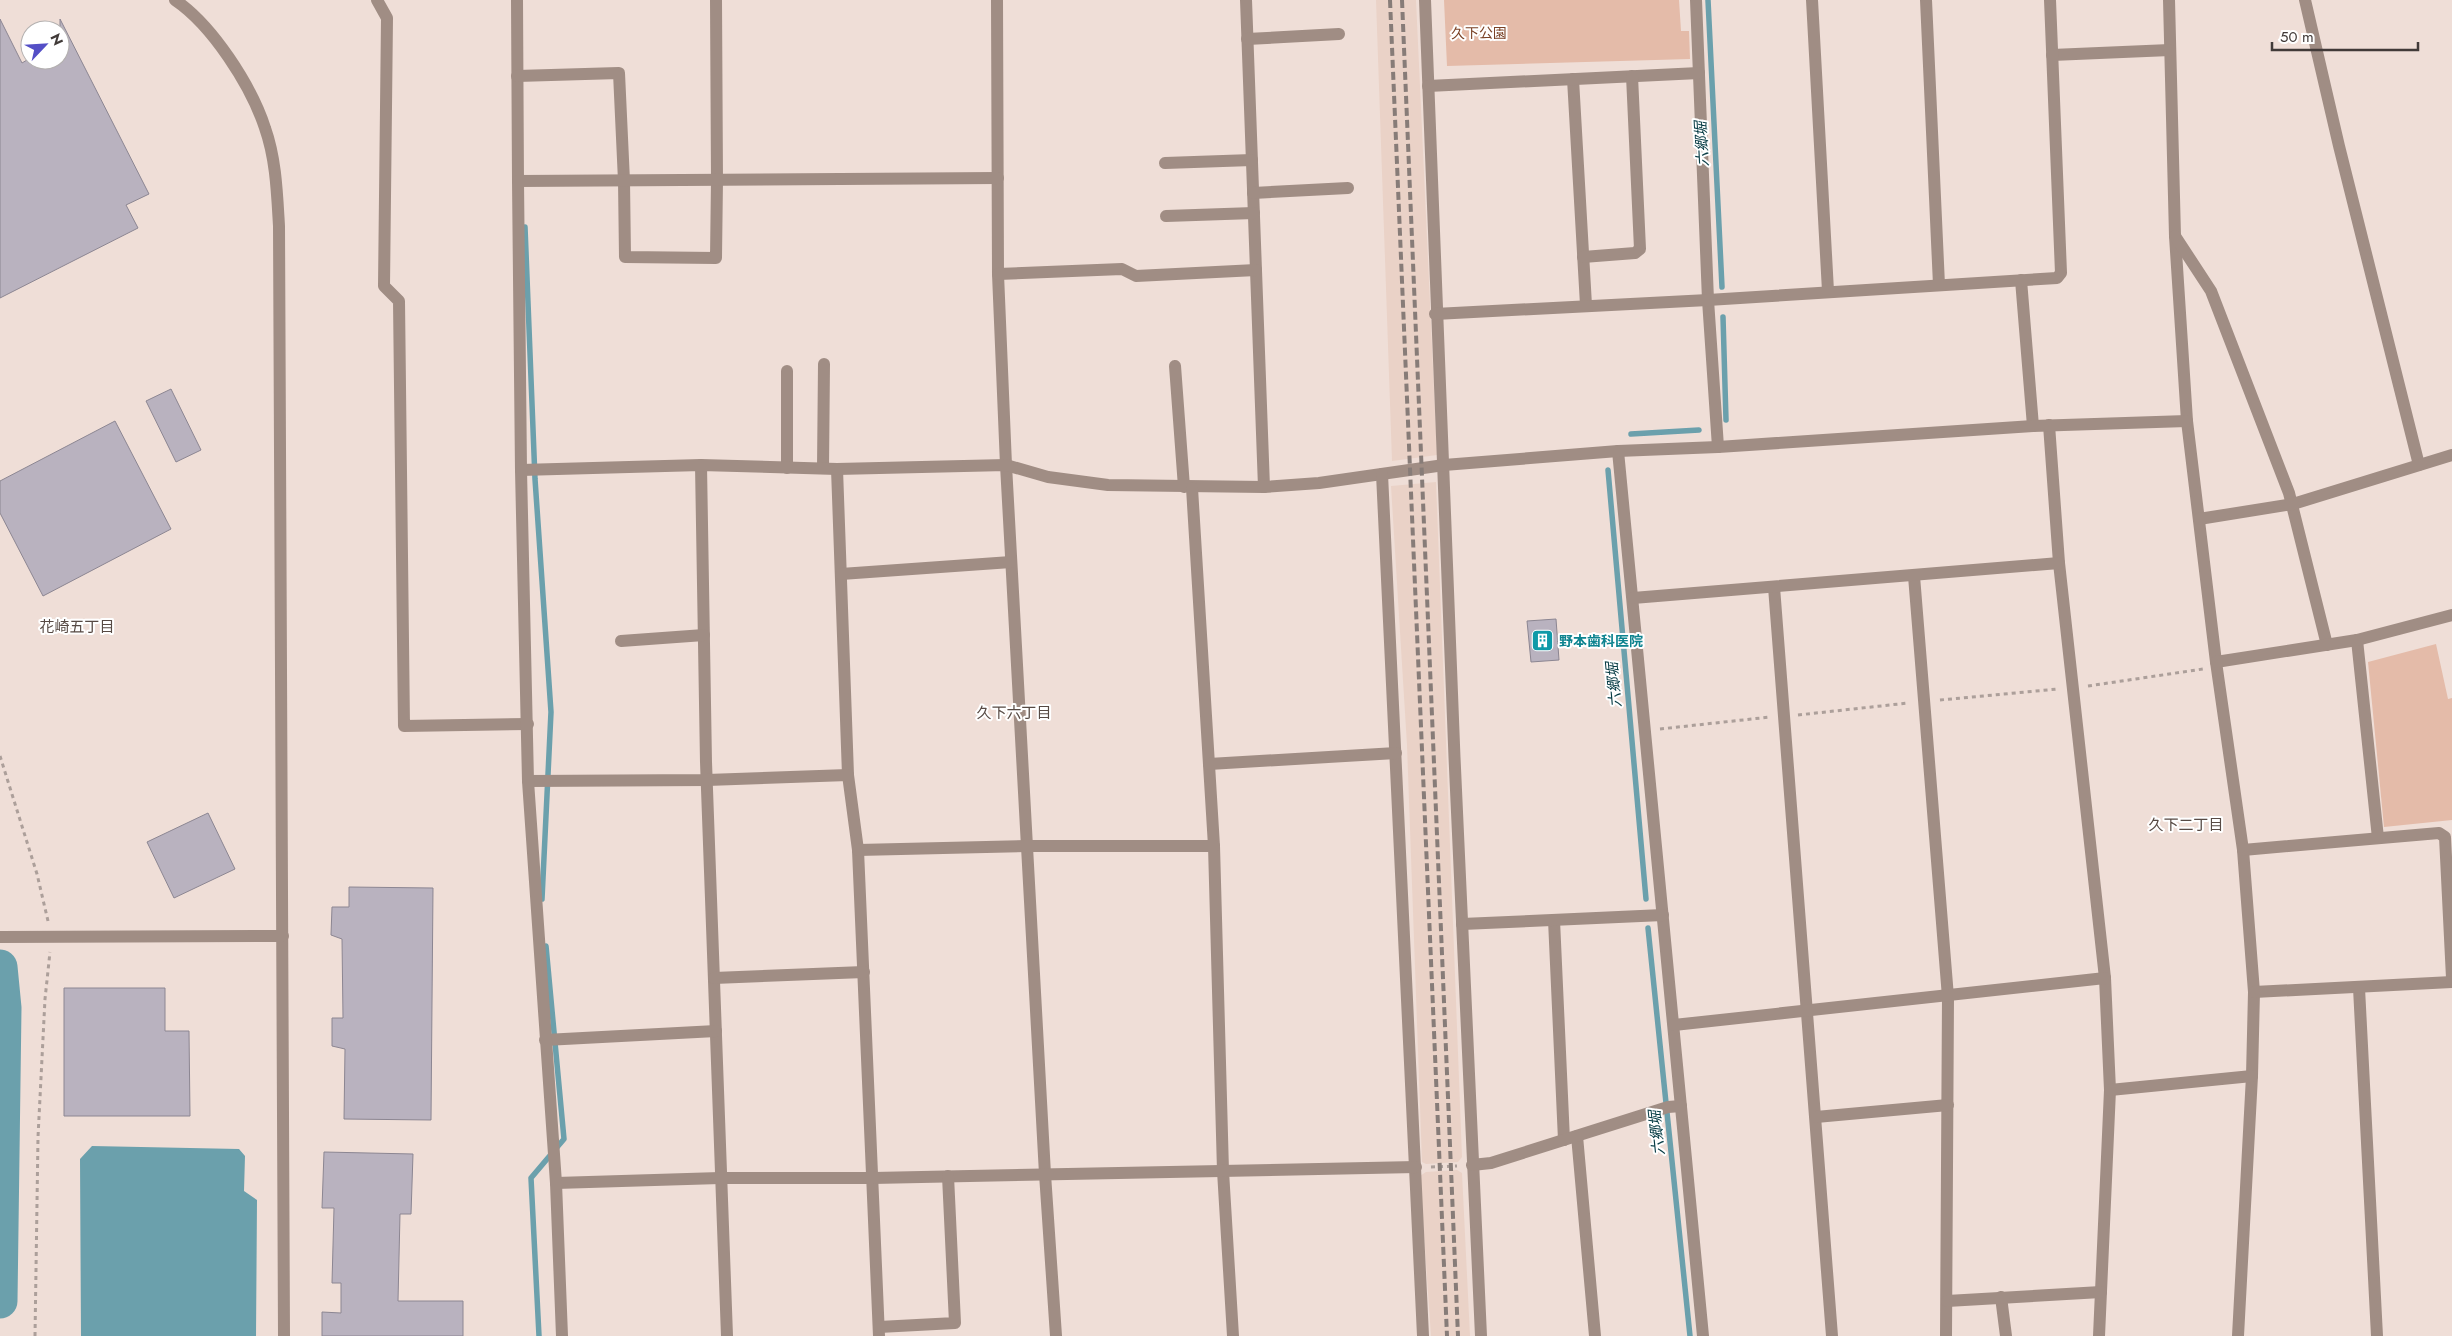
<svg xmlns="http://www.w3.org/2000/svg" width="2452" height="1336" viewBox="0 0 2452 1336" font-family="Jost,'Noto Sans JP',sans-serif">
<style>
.built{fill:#ead2c7}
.green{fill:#e4bba9}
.water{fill:#6ba0ac}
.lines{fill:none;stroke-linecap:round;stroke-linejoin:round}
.stream{stroke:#6ba0ac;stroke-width:5.5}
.river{stroke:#6ba0ac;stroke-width:35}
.building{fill:#b9b2bf;stroke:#8c8692}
.path{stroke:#ac9f9a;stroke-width:3;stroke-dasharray:4 4;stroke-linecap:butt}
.minor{stroke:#a08d84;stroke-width:12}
.rail{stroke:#877c78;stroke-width:4;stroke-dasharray:8 4;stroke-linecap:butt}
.labels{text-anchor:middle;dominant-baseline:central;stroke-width:4;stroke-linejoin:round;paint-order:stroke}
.park-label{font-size:14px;fill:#7a4125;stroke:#fff}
.culture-label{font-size:14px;font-weight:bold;fill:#0d838f;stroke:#fff;text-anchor:start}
.water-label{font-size:15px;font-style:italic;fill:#053a43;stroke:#fff}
.neighbourhood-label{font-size:15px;fill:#574a44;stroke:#fff}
</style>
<rect width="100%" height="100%" fill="#efded7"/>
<g class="built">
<polygon points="1376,0 1416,0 1437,455 1392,461"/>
<polygon points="1436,482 1462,1157 1458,1162 1426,1164 1422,1162 1407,745 1391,486"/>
<polygon points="1457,1170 1462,1173 1470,1336 1431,1336 1420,1176 1426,1172"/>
</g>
<g class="green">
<polygon points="1444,0 1679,0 1681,31 1689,31 1690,59 1447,66"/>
<polygon points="2436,644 2448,699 2452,698 2452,820 2384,827 2368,662"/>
</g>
<polygon class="water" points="92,1146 239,1149 245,1156 244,1191 257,1200 256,1336 81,1336 80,1159"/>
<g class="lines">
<g class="stream">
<polyline points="1708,0 1722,287"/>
<polyline points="525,227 535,479 551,712 542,899"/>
<polyline points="1723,317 1726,420"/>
<polyline points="1631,434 1699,430"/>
<polyline points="1608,470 1646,899"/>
<polyline points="1648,928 1690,1336"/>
<polyline points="539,1336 531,1178 564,1139 546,946"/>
</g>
<polyline class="river" points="0,967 4,1008 0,1301"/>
</g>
<g class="building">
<polygon points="0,19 22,63 27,60 60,60 60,19 149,194 126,205 138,228 0,298"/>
<polygon points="171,389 201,450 176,462 146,401"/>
<polygon points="115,421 171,529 43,596 0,513 0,481"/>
<polygon points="1556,619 1559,660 1531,662 1527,621"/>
<polygon points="208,813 235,869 174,898 147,842"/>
<polygon points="349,887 433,888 431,1120 344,1119 345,1049 332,1046 332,1018 343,1018 342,939 331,935 332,907 349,907"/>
<polygon points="64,988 165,988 165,1031 189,1031 190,1116 64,1116"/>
<polygon points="324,1152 413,1154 411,1214 400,1214 398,1301 463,1301 463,1336 322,1336 322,1312 341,1313 341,1283 332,1283 334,1208 322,1208"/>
</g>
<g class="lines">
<g class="path">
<polyline points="2088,686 2203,669"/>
<polyline points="1940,700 2058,689"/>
<polyline points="1798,715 1908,703"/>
<polyline points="1660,729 1770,717"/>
<polyline points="0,756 37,874 48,921"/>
<polyline points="1431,1167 1457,1166"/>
<polyline points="35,1336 38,1137 45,999 50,952"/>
</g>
<g class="minor">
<path d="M175 0C212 25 251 85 265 128 276 159 277 193 279 226L284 1336"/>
<polyline points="377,0 387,18 384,286 399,301 404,726 528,724"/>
<polyline points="517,0 518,181"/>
<polyline points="997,0 998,274 1006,465 1045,1174 1056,1336"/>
<polyline points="1246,0 1264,487"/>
<path d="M1425 0C1441 445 1459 891 1481 1336"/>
<polyline points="1696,0 1708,300 1718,447"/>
<polyline points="1812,0 1828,291"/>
<polyline points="1926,0 1939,285"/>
<polyline points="2169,0 2175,236 2187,421 2216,662 2243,850 2254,992 2252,1076 2238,1336"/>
<polyline points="2305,0 2339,146 2419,465"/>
<polyline points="1247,39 1339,34"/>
<polyline points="2052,55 2170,50"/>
<polyline points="517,76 619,73 624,181 625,257 716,258 717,180 716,0"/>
<polyline points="1573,79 1586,305"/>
<polyline points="1428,86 1699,73"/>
<polyline points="1165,163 1252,160"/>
<polyline points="1253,193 1348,188"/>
<polyline points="1166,216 1254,213"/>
<polyline points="2175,236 2211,291 2289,493 2327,645"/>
<polyline points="1583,257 1635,253 1640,249 1632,76"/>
<polyline points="998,274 1122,269 1136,276 1256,270"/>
<polyline points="2021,280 2033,426"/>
<polyline points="1435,314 1708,300 2057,278 2061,273 2050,0"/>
<polyline points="1175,366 1184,487"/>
<polyline points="2049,425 2059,563 2105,978 2110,1090 2099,1336"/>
<polyline points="1618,451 1703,1336"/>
<polyline points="701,465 706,762 727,1336"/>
<polyline points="787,468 787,371"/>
<polyline points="823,468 824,364"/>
<polyline points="837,469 848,775 858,850 879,1336"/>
<polyline points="521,470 701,465 837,469 1006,465 1048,477 1108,485 1264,487 1319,483 1444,465 1618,451 1718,447 2033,426 2187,421"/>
<polyline points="1382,474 1423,1336"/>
<polyline points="1192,488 1214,846 1223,1171 1233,1336"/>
<polyline points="2199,519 2293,504 2452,455"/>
<polyline points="841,574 1011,562"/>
<polyline points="1914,576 1948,997 1946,1336"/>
<polyline points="1774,587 1832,1336"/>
<polyline points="1633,598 2059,563"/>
<polyline points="2357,640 2378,838"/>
<polyline points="621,641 704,635"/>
<polyline points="2216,662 2357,640 2452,615"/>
<polyline points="1209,764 1396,753"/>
<polyline points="528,781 707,780 848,775"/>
<polyline points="858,850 1027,846 1214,846"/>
<polyline points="2243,850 2439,833 2445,837 2452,978"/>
<polyline points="1554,920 1564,1140"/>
<polyline points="1462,924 1663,915"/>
<polyline points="0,937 283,936"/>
<polyline points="714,978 864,972"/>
<polyline points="2359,988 2377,1336"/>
<polyline points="2254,992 2452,982"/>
<polyline points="1674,1025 2105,978"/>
<polyline points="545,1040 716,1031"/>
<polyline points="2110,1090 2252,1076"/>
<polyline points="1816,1117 1948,1105"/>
<polyline points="1577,1136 1595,1336"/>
<polyline points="1472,1165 1491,1163 1668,1107 1681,1106"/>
<polyline points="556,1183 720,1178 873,1178 1416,1167"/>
<polyline points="2001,1297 2006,1336"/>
<polyline points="1947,1301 2101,1292"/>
<polyline points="879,1327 955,1323 948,1176"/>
<polyline points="562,1336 556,1183 528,781 521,470 518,181 998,178"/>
</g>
<g class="rail">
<polyline points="1390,0 1447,1336"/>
<polyline points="1402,0 1458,1336"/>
</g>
</g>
<defs>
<symbol id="building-square" viewBox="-11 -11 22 22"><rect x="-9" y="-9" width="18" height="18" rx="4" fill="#0f9aa8" stroke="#fff"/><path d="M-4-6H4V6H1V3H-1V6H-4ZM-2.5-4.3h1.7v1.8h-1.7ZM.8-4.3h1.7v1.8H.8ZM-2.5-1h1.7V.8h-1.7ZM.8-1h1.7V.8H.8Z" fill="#fff"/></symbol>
</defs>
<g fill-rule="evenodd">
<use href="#building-square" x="1530" y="628" width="25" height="25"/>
</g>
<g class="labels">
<g class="park-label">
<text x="1479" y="33">久下公園</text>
</g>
<g class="culture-label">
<text x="1559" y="641">野本歯科医院</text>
</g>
<g class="water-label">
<text transform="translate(1702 144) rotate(-93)">六郷堀</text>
<text transform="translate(1614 685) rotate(-95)">六郷堀</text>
<text transform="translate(1657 1133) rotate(-96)">六郷堀</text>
</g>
<g class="neighbourhood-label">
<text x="77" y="627">花崎五丁目</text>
<text x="1014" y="713">久下六丁目</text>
<text x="2186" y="825">久下二丁目</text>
</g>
</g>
<g transform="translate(45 45) rotate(65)"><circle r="24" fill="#ffffff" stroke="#b3b0af"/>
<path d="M0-4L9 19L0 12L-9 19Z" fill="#544fc6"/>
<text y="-8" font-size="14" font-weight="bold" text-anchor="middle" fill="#413a38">N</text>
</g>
<path d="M2272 42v8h146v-8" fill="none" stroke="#413a38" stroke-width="2.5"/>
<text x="2280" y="42" font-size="15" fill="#413a38" stroke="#ffffff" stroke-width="4" paint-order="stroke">50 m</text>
</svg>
